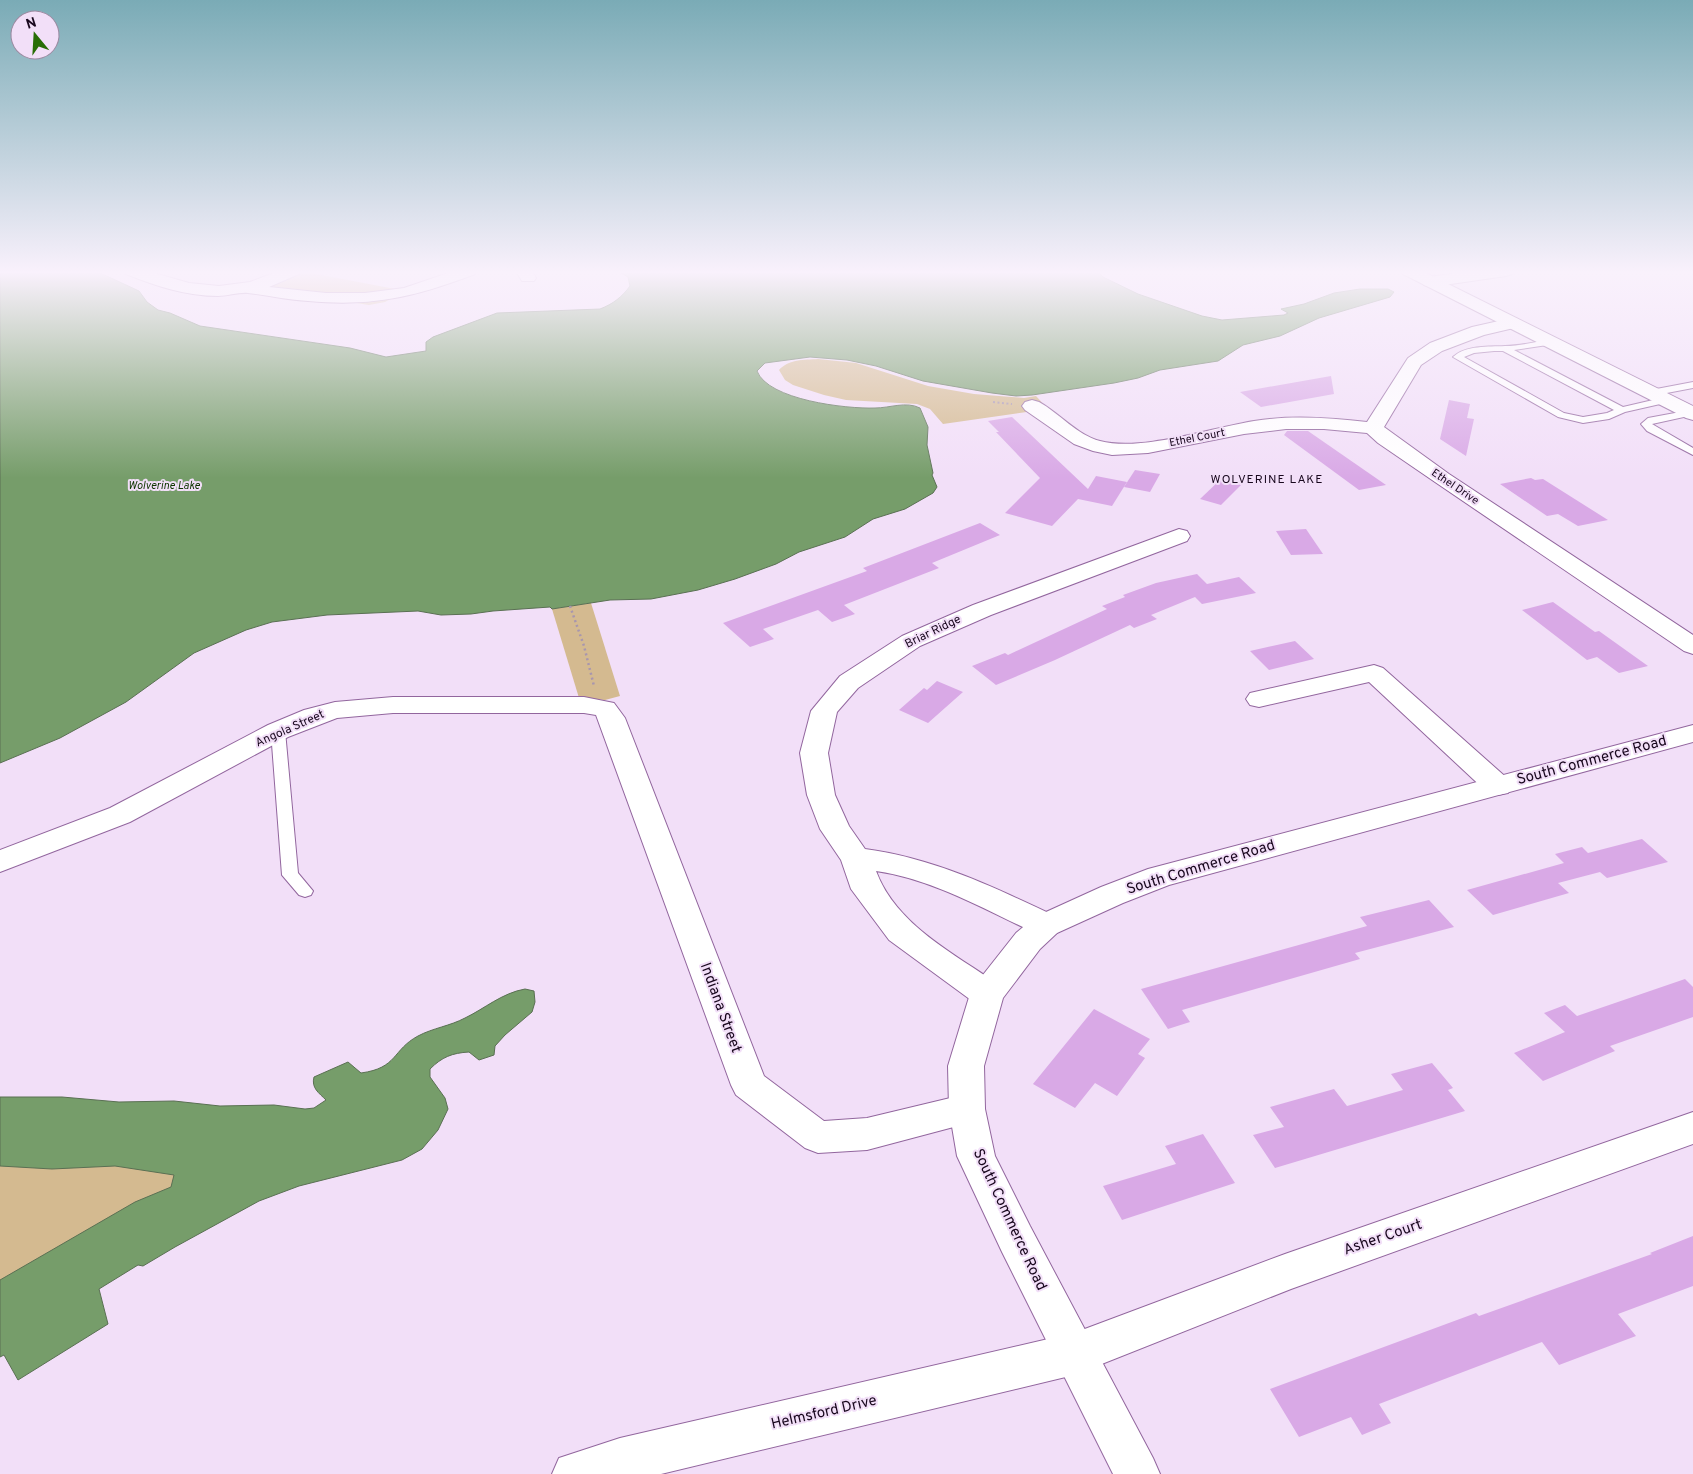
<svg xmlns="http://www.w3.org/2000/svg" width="1693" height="1474" viewBox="0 0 1693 1474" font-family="Overpass,sans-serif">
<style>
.green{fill:#d4ba90}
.water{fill:#769d6a;stroke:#5a7053}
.building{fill:#d9a9e6}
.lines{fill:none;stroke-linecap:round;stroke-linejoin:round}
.service-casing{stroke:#92669e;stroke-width:2}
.minor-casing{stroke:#92669e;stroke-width:2}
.tertiary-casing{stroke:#92669e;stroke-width:2}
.path-far1{stroke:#a896ae;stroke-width:2;stroke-dasharray:2 2.5;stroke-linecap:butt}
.path{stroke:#a896ae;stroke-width:2.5;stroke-dasharray:2 3;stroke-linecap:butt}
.service{fill:#fff;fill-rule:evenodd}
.minor{fill:#fff;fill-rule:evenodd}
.tertiary{fill:#fff;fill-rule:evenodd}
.labels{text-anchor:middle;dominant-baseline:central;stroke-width:4;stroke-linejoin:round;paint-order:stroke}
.far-street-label{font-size:11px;fill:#18071d;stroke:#f2dff8}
.far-water-label{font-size:11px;font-style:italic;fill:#0f3601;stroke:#f2dff8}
.far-quarter-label{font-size:12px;letter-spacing:1px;fill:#18071d;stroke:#f2dff8}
.street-label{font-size:12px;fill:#18071d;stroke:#f2dff8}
.near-street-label{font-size:15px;fill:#18071d;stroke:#f2dff8}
</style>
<rect width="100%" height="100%" fill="#f2dff8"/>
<g class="green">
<polygon points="301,271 395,289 391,291 396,296 385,302 369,305 266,289 272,282"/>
<path d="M818 359 856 363 928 386 974 394 1024 398 1036 396 1048 409 943 424 930 409 917 404 846 400 824 395 793 385 785 380 779 370C789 359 804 360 818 359Z"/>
<polygon points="591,603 620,696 605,700 579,698 552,609"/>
<polygon points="0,1141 176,1143 200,1193 0,1287"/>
</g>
<g class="water">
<path d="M0 271H96L139 291 147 302 158 310 170 313 200 326 350 348 386 357 426 351V342L433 337 497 313 600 309C613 304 622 297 630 286L628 277 618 271H1098L1103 277 1138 294 1202 316 1222 320 1284 315 1288 313 1281 309 1304 304 1334 293 1360 289H1388L1394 292 1390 297 1319 318 1280 336 1243 345 1218 361 1160 370 1138 378 1114 383 1032 395 1016 396 992 393 923 381 876 366 847 360 810 357 765 363 757 371C768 400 846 409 875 408 890 408 906 401 920 408L928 427 927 445 933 473 932 475 937 487 933 493 905 509 873 519 845 537 799 552 776 564 735 579 698 590 651 599 610 600 552 609 550 607 493 611 471 614 441 615 418 611 327 615 272 622 246 630 194 653 126 702 60 738 0 763Z"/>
<path d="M525 989 534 991 535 1002 532 1012 505 1035 495 1046 494 1055 479 1060 469 1052C452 1053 442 1057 430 1069V1077L445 1098 448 1109 438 1130 422 1149 402 1160 299 1186 259 1201 175 1247 143 1266 138 1265 99 1289 108 1324 18 1380 4 1355 0 1357V1280L135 1202 171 1187 174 1175 115 1166 52 1169 0 1166V1097H62L119 1102 174 1101 220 1106 274 1105 305 1109 314 1108 326 1100C319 1093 311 1088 314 1077L348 1062 361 1073C398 1068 392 1050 418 1036 433 1028 450 1026 465 1018 484 1009 502 993 525 989Z"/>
</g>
<g class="building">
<polygon points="1331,376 1334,394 1261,407 1240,392"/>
<polygon points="1449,400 1470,404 1467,418 1474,419 1466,456 1440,439"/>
<polygon points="1012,417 1088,489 1096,476 1127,482 1112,506 1078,499 1052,526 1005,513 1040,478 996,432 999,432 988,421"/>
<polygon points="1287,431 1308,431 1386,485 1359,490 1284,435"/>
<polygon points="1135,470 1160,474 1150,492 1124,487"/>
<polygon points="1531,478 1535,480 1543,479 1608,520 1578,526 1558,514 1547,516 1500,484"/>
<polygon points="1221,479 1241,485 1221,505 1200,499"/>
<polygon points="980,523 1000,535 932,563 939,568 844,605 855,614 832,622 818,610 763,629 774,639 750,647 723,623 867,571 863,568"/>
<polygon points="1306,529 1323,554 1291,555 1276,531"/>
<polygon points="1197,574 1207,584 1239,577 1256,593 1202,604 1195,597 1151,615 1157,619 1134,628 1130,625 1055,660 996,685 972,666 1005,653 1008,655 1107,609 1102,606 1125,597 1123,595 1156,583"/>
<polygon points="1553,602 1595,632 1599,631 1648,666 1619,673 1597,657 1587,660 1522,610"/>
<polygon points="1295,641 1314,659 1269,670 1250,651"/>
<polygon points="937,681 963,692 928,723 899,710 924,688 927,690"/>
<polygon points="1642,839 1668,862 1607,878 1600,872 1558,883 1569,893 1493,915 1467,890 1564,863 1555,854 1582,847 1588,853"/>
<polygon points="1429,900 1454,927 1355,953 1360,959 1182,1010 1190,1022 1168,1029 1141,989 1367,926 1360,917"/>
<polygon points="1685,979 1693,987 1693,1017 1610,1046 1615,1051 1543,1081 1514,1053 1565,1032 1544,1013 1565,1005 1577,1016"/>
<polygon points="1094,1009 1150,1039 1138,1054 1145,1058 1117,1096 1095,1083 1075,1108 1033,1084"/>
<polygon points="1432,1063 1453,1088 1448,1090 1465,1111 1275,1168 1253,1135 1284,1127 1270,1107 1334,1089 1347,1106 1403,1090 1391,1074"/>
<polygon points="1203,1134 1235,1183 1122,1220 1103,1186 1176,1164 1165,1146"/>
<polygon points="1693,1236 1693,1286 1618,1314 1636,1336 1559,1365 1542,1342 1379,1404 1391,1423 1362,1435 1351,1417 1299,1437 1270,1389 1476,1313 1479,1316 1652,1254 1650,1253"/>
</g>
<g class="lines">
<defs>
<g id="service">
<path d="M1551 339 1554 340V344L1514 350 1623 407 1666 397 1671 400 1669 402 1625 412 1609 419 1583 423 1558 417 1453 357C1466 345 1488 347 1505 346 1520 346 1536 342 1551 339ZM1494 351H1503L1614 410 1607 413 1583 417 1564 413 1464 357 1474 353Z"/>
<polygon points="1693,382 1693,388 1651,396 1646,393 1651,390"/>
<polygon points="1691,410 1693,411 1693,415 1652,424 1693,448 1693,455 1647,431 1641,424 1648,418"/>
<polygon points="278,727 285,731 298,873 313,891 311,895 305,897 299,895 282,875 271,731"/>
</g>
<g id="minor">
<path d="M124 271H147L189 283 219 286 250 282 279 271H301L299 274 269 287 326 293H365L404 288 454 271H477L475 274C415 297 372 307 308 301 288 300 268 295 248 293 239 292 228 296 218 296 186 296 156 286 126 274Z"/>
<polygon points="516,271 532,271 536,278 534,281 522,281"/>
<polygon points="1471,271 1514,271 1512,274 1506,276 1430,287 1424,285 1422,282 1424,279 1430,277"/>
<path d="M1512 318 1518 319 1521 323 1518 327 1484 335 1442 351 1421 365 1384 427 1449 474 1693 635V654L1684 651 1435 482 1378 443 1367 433 1324 429H1286L1244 434 1148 453 1112 455 1093 451 1074 444 1025 410 1022 406 1025 402 1032 400 1039 402C1059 413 1077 435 1100 441 1142 452 1210 428 1254 421 1292 415 1329 418 1367 422L1408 358 1430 343 1472 327Z"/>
<path d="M1179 529 1187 531 1190 536 1187 541 991 615 920 646 858 688 837 712 828 753 835 795 849 826 865 849C934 858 996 888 1057 917L1062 925 1057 933 1046 937 1035 933C984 909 932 879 876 871 896 925 955 954 999 985L1004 994 999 1003 987 1007 975 1003 889 940 851 889 841 860 820 829 807 795 800 753 811 711 840 676 902 636 973 605Z"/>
<polygon points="1374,665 1383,668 1508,779 1512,786 1508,793 1498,795 1488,793 1369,682 1259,707 1250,705 1246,699 1250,693"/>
<polygon points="393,697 584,697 614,703 625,718 764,1076 824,1121 867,1118 967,1094 980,1098 985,1109 980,1120 867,1150 818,1153 805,1148 736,1095 731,1085 596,715 584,713 393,713 337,718 288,737 130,822 0,872 0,850 110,808 268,725 304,710 335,702"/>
<polygon points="1693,1112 1693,1144 1291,1289 1074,1375 661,1474 552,1474 559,1458 620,1438 1074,1333 1285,1254"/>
</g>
<g id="tertiary">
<polygon points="1401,271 1422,271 1693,406 1693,420 1686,418 1403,274"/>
<polygon points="1693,725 1693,742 1169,885 1123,903 1057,933 1040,949 1003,998 984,1066 985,1109 995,1156 1030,1226 1153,1458 1160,1474 1113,1474 1002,1252 957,1156 949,1109 948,1066 970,994 975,985 1016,933 1035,917 1101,887 1148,869"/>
</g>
</defs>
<use href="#service" class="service-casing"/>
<use href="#minor" class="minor-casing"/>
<use href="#tertiary" class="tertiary-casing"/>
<polyline class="path-far1" points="993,402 1012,404"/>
<polyline class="path" points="570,606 584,646 594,686"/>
<use href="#service" class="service"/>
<use href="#minor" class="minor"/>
<use href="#tertiary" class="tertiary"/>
</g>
<linearGradient id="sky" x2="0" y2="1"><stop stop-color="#7aabb6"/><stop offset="0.57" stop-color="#f9f1fc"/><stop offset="1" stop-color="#f9f1fc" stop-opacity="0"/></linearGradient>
<rect width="1693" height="478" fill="url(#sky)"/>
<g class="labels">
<g class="far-street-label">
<text transform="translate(1197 438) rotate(-11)">Ethel Court</text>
<text transform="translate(1455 487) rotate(34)">Ethel Drive</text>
</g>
<g class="far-water-label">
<text x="164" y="486">Wolverine Lake</text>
</g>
<g class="far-quarter-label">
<text x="1267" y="480">WOLVERINE LAKE</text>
</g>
<g class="street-label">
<text transform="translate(933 632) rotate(-26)">Briar Ridge</text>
<text transform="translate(290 729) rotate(-24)">Angola Street</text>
</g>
<g class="near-street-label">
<text transform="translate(1592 761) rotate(-15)">South Commerce Road</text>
<text transform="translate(1201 868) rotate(-17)">South Commerce Road</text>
<text transform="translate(720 1008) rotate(70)">Indiana Street</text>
<text transform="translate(1009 1220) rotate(65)">South Commerce Road</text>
<text transform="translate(1383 1238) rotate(-19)">Asher Court</text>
<text transform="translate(824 1413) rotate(-13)">Helmsford Drive</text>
</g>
</g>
<g transform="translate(35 35) rotate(342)"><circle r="24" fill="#f2dff8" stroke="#9b89a0"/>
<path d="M0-4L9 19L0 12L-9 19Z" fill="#286d06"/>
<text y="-8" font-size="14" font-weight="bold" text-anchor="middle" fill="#18071d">N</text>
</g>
</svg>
